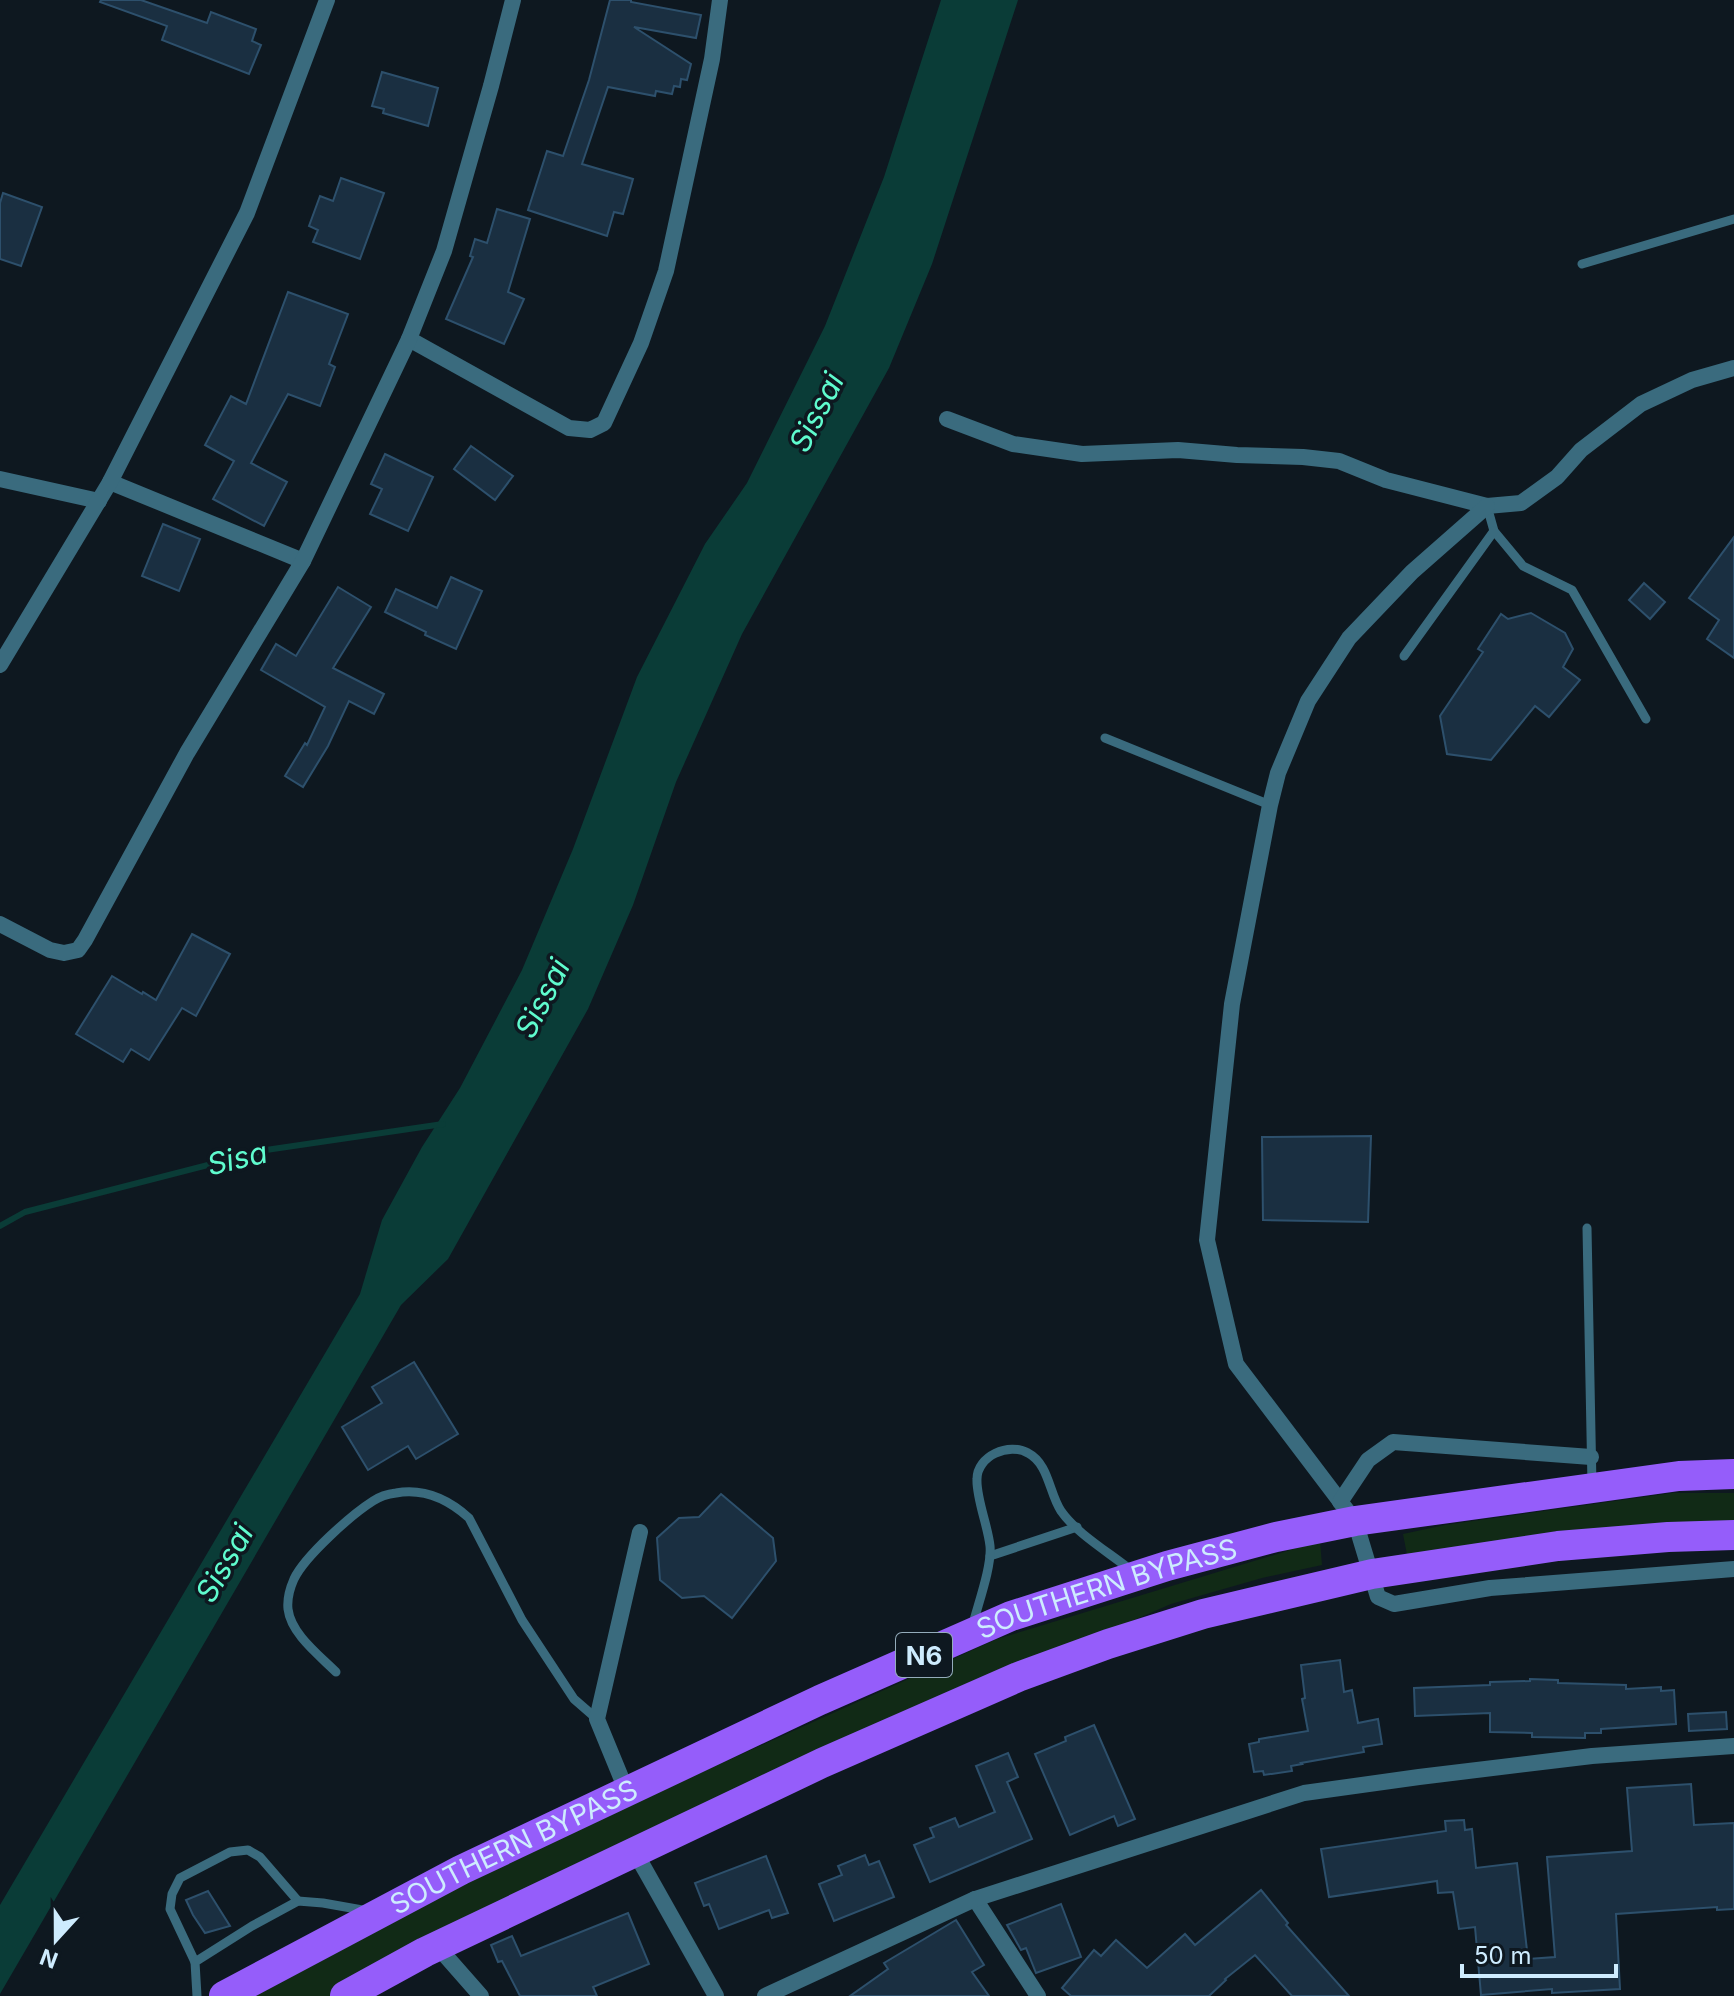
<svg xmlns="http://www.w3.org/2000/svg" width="1734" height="1996" viewBox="0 0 1734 1996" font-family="Inter,sans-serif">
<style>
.green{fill:#112a16}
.water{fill:#0a3c37}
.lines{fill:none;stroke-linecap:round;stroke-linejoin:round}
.stream{stroke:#0a3c37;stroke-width:6}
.building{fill:#1a2f41;stroke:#2d506c;stroke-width:2}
.service{stroke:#3a6b7e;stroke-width:9}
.minor{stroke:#3a6b7e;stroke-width:16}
.trunk{stroke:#955dfa;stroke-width:30}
.labels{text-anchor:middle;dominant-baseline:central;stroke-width:7;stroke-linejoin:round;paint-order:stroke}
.shield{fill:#0e1820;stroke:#94acbb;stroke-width:2}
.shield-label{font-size:26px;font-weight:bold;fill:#ceecfe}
.street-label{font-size:28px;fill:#ceecfe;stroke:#0e1820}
.water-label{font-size:30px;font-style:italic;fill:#5ffbce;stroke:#0e1820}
</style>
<rect width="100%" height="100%" fill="#0e1820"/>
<g class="green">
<polygon points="1672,1493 1734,1493 1734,1525 1408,1560 1403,1534 1445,1525"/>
<polygon points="1320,1541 1322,1565 1262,1578 1171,1604 1102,1634 338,1996 256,1996 447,1893 691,1777 997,1639"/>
</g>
<polygon class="water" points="941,0 1018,0 932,264 889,368 742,634 676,782 633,905 588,1009 448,1259 401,1305 0,1994 0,1905 360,1294 382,1220 422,1147 460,1088 522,970 573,849 637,677 705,544 747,483 825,326 884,177"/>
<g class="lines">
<polyline class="stream" points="0,1226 25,1212 266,1150 443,1124"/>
</g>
<g class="building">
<polygon points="101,0 141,0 207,23 211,12 256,29 252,41 261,45 249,74 162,40 167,26 100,2"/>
<polygon points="610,0 631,0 631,2 701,15 696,38 634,27 691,64 687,80 681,79 680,87 674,86 672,94 656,91 655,96 608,87 582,164 633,179 623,214 614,212 607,236 528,210 547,151 563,156 589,80"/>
<polygon points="382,72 438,88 428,126 383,113 384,109 372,106"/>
<polygon points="341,178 384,193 360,259 313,242 318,230 309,226 320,196 333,201"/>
<polygon points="3,193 42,207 21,266 0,259 0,203"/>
<polygon points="497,209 530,219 508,292 524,299 504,344 446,319 473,257 470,256 475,239 487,243"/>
<polygon points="288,292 348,314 329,364 335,367 320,406 288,394 251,463 287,482 264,526 213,499 234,461 205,445 231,396 246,404"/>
<polygon points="471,446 513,476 495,500 454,469"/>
<polygon points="385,454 433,477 408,531 370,514 382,489 371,484"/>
<polygon points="163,524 200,539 179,591 142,576"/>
<polygon points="1734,537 1734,658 1707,639 1719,620 1689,598"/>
<polygon points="451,577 482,591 456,649 425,635 426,632 385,612 396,589 437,608"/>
<polygon points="1644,583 1665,602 1650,619 1629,600"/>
<polygon points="338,587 371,607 333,668 384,694 374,714 349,701 328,746 303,787 285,776 305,743 307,745 325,707 261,670 276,644 296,656"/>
<polygon points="1531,613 1565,633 1573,649 1563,667 1580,680 1549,717 1535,706 1491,760 1447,754 1440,716 1483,652 1478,649 1501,614 1508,619"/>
<polygon points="192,934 230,954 196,1016 182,1008 149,1060 131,1049 123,1062 76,1034 112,976 142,994 143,992 156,1000"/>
<polygon points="1371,1136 1368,1222 1263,1220 1262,1137"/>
<polygon points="414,1362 458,1434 416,1459 408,1446 368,1470 342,1427 382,1403 372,1387"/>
<polygon points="721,1494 773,1538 776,1561 732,1618 704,1596 682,1598 660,1580 657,1538 679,1518 699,1517"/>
<polygon points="1340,1660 1344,1692 1352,1690 1358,1723 1378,1719 1382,1744 1363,1747 1364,1752 1301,1763 1302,1764 1291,1766 1292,1771 1264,1775 1263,1771 1254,1772 1249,1744 1259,1742 1259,1739 1308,1731 1302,1699 1305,1698 1301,1665"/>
<polygon points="1530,1679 1558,1680 1558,1683 1626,1685 1626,1689 1661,1687 1661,1691 1674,1690 1676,1724 1601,1729 1601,1733 1585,1733 1585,1738 1532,1737 1532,1733 1490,1732 1490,1713 1415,1716 1414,1688 1490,1685 1490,1682 1530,1681"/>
<polygon points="1726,1712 1727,1729 1689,1731 1688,1714"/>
<polygon points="1094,1725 1135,1819 1118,1826 1114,1816 1070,1835 1035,1754 1066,1741 1065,1737"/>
<polygon points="1008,1753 1018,1777 1007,1782 1032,1839 930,1882 914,1845 934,1837 930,1828 955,1818 959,1827 995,1812 976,1766"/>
<polygon points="1691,1784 1694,1825 1734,1823 1734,1909 1717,1910 1717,1907 1616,1914 1620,1989 1552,1993 1552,1989 1481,1995 1475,1927 1459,1929 1453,1892 1438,1893 1437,1881 1329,1897 1321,1849 1446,1831 1445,1821 1464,1820 1465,1830 1472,1829 1476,1868 1517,1863 1528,1959 1555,1957 1547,1857 1632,1851 1627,1788"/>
<polygon points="865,1855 869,1865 879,1861 894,1897 834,1921 819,1884 842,1875 838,1866"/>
<polygon points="766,1856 788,1913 772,1918 769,1910 719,1929 709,1904 704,1906 695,1883"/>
<polygon points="1261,1890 1288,1923 1286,1925 1349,1996 1292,1996 1255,1955 1225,1979 1226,1980 1209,1996 1071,1996 1062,1988 1094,1950 1101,1956 1116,1940 1147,1968 1185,1934 1195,1945"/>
<polygon points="208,1891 230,1926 205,1933 193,1915 186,1900"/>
<polygon points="1061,1904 1081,1957 1036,1973 1026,1948 1021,1950 1007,1925"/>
<polygon points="628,1913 649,1964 593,1987 597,1996 520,1996 502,1961 498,1962 491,1945 512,1936 521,1956"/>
<polygon points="956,1920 984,1965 972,1972 989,1996 850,1996 888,1969 884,1963"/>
</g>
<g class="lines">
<g class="service">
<polyline points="1582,264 1734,219"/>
<polyline points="1487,506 1494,531 1523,566 1572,590 1646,719"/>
<polyline points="1404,656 1494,531"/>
<polyline points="1105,738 1270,805"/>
<polyline points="1587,1228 1592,1485"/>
<polyline points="990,1556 1077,1527"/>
<path d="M973 1624C978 1604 992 1566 990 1546 988 1526 976 1498 977 1479 977 1456 1009 1442 1028 1453 1049 1464 1049 1493 1061 1511 1077 1534 1110 1553 1132 1571"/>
<path d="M336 1672C319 1655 291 1634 288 1609 287 1599 290 1588 294 1579 305 1556 351 1515 373 1501 379 1497 388 1494 396 1493 424 1488 449 1500 469 1518L522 1620 574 1699 597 1719"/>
<polyline points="195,1962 170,1909 172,1894 180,1878 230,1852 248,1850 260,1857 298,1901"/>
<polyline points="197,1996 195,1962 252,1926 298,1901 323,1903 368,1911"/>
</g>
<g class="minor">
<polyline points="409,339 569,428 590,430 604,423 641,343 666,271 712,59 720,0"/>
<polyline points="947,419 1013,444 1082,454 1178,450 1237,455 1303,457 1339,461 1386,480 1487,506 1521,503 1557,477 1581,450 1641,404 1692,380 1734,368"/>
<polyline points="0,479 99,501"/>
<polyline points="110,482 303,561"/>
<polyline points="1487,506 1412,572 1349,638 1308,701 1278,773 1270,805 1232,1004 1207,1240 1236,1364 1355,1521 1378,1597 1394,1604 1490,1588 1734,1569"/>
<polyline points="0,665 110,482 247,213 327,0"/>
<polyline points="0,924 50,950 64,953 78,950 85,940 187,753 303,561 409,339 444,251 491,86 513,0"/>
<polyline points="1340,1502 1368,1460 1393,1442 1591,1457"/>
<polyline points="627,1792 597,1719 640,1532"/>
<polyline points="635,1852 716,1996"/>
<polyline points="975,1899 1038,1996"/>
<polyline points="437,1946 481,1996"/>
<polyline points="765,1996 975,1899 1304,1793 1419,1777 1592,1756 1734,1746"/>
</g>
<g class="trunk">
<path id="s1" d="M224 1996 461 1870 820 1700 1011 1616 1167 1566 1276 1537 1355 1521 1679 1476 1734 1474"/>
<polyline points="345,1996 425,1952 822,1763 1018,1677 1108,1644 1203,1614 1372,1574 1558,1546 1668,1537 1734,1535"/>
</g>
</g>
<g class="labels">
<rect class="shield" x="896" y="1633" width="56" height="44" rx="6"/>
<g class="shield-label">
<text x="924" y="1655">N6</text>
</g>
<g class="street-label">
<text stroke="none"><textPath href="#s1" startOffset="974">SOUTHERN BYPASS</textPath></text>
<text stroke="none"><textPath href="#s1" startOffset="326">SOUTHERN BYPASS</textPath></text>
</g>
<g class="water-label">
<text transform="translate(816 412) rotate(-63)">Sissai</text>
<text transform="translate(542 998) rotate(-63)">Sissai</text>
<text transform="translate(237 1158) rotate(-13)">Sisa</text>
<text transform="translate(224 1563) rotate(-60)">Sissai</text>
</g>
</g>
<g transform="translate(56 1940) rotate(201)" stroke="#0e1820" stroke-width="6" paint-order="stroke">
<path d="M0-6L14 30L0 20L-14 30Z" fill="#ceecfe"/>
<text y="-12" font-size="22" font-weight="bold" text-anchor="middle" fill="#ceecfe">N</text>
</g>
<path d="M1462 1964v12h154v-12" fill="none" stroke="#ceecfe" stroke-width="4"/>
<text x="1474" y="1964" font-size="24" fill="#ceecfe" stroke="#0e1820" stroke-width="6" paint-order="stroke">50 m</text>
</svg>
